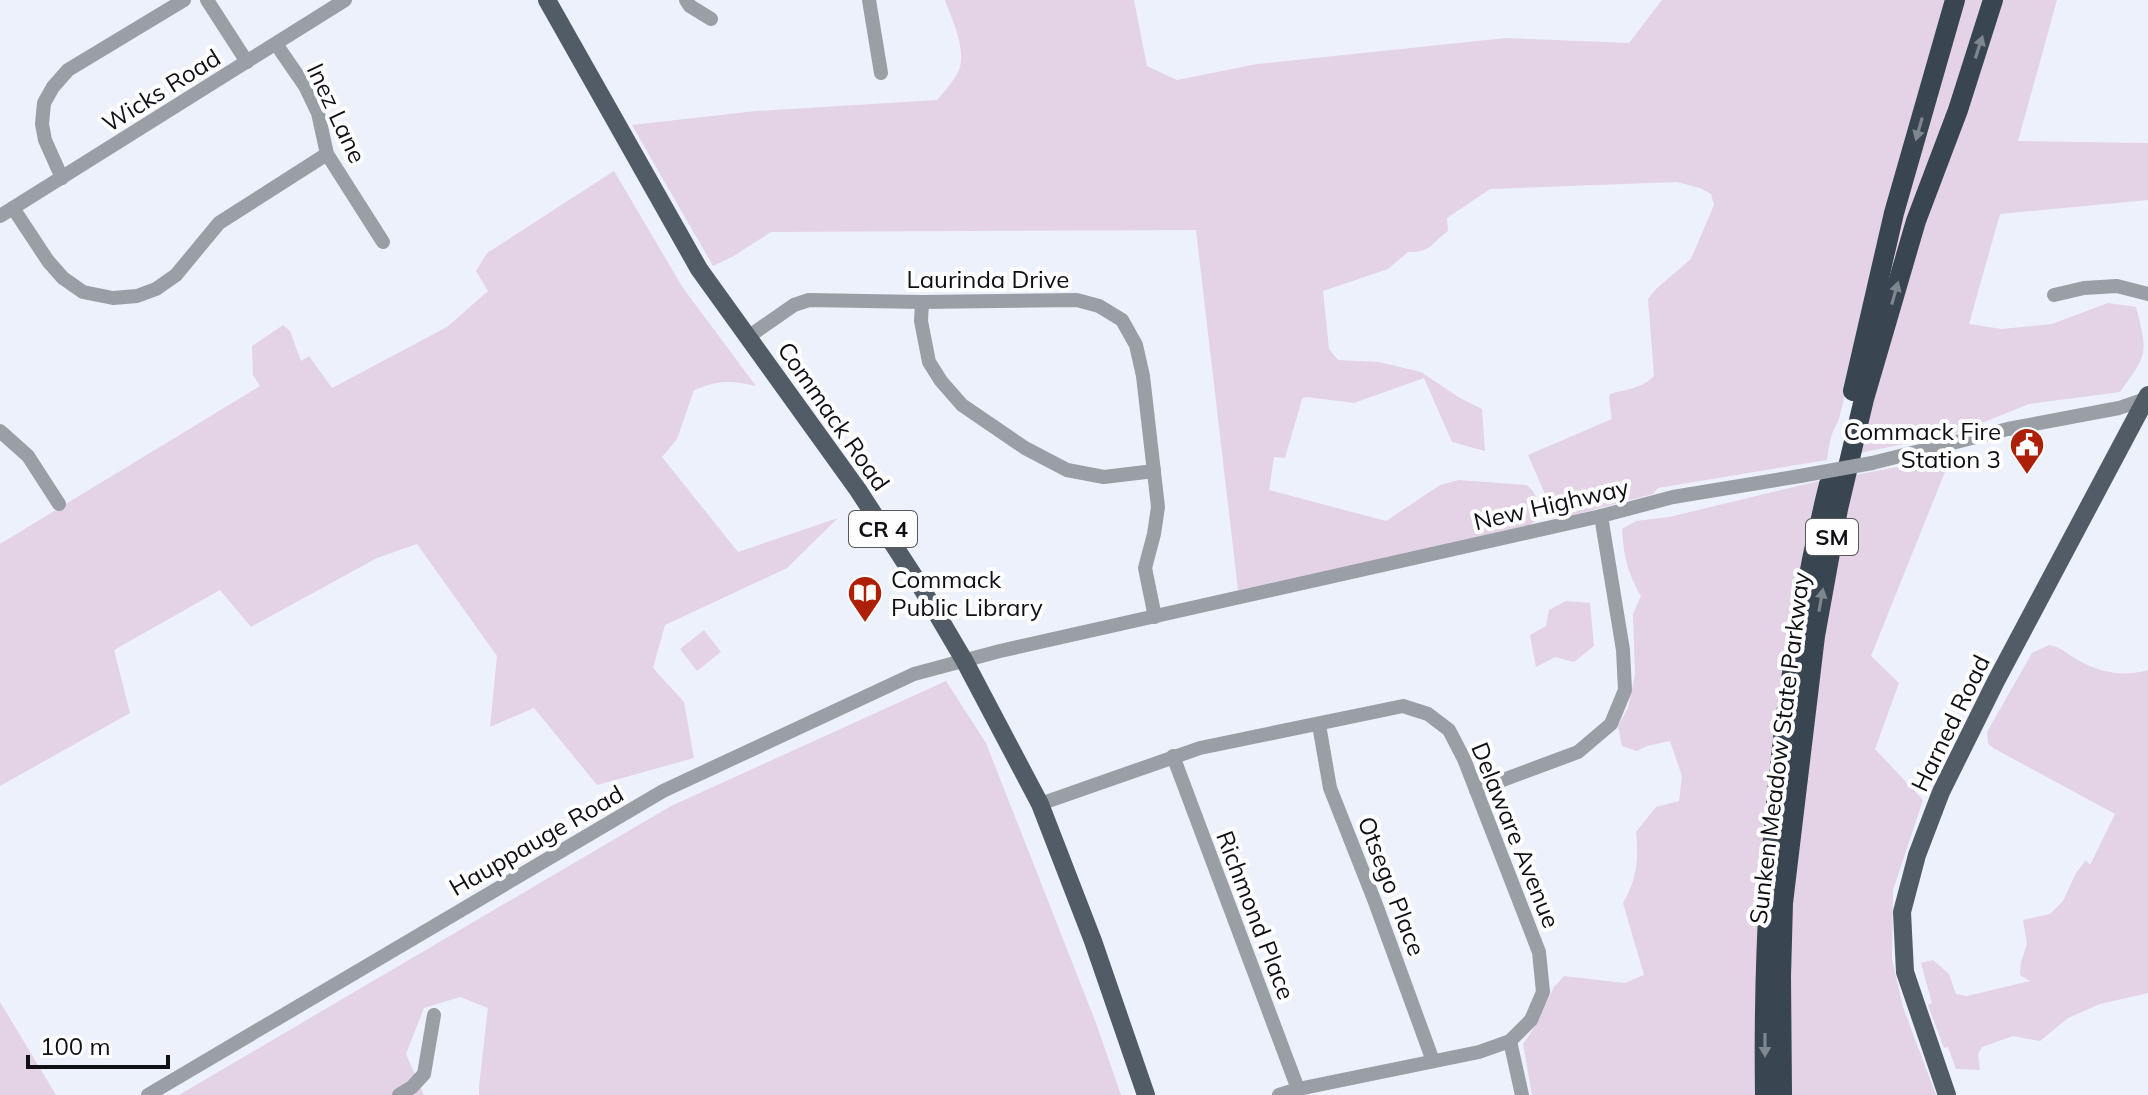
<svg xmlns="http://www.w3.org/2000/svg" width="2148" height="1095" viewBox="0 0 2148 1095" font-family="Mulish,sans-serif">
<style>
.green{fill:#e4d2e7}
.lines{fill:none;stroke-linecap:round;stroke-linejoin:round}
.minor{stroke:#999fa5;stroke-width:14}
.major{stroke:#515c67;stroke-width:18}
.highway{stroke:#394551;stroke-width:20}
.minor-bridge{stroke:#999fa5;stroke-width:14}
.oneway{fill:#7e868e}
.labels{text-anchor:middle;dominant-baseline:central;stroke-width:8;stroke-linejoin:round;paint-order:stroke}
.shield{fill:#fefefe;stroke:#57575c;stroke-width:2}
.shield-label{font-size:22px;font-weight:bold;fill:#0f1016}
.street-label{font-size:24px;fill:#0f1016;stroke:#fefefe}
.poi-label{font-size:24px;fill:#0f1016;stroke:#fefefe;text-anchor:end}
</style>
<rect width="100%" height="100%" fill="#edf1fc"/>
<g class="green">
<path d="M945 0H1134L1147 66 1177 80 1257 64 1506 38 1629 43 1662 0H1948L1838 422C1830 434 1829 446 1827 460L1658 488 1653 494 1566 517 1551 508 1528 455 1612 419 1609 398 1610 394C1627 389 1641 389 1654 376L1648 299 1656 289 1691 259 1714 205 1711 194 1700 188 1677 182 1490 189 1447 218 1448 231C1430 244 1432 252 1408 252L1388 269 1323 291 1329 349 1338 360 1379 362 1421 372 1460 398 1482 409 1485 451 1452 442 1424 378 1354 403 1306 397 1302 399 1285 458 1274 457 1269 490 1386 521 1440 485 1459 480 1526 485C1537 491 1541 508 1537 520L1525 528 1238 590 1196 230 771 232 732 257 713 266 632 125 756 111 937 100C944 92 952 83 957 74 969 54 952 20 945 0Z"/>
<polygon points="1959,0 1987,0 1900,256 1893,254"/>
<path d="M2002 0H2057L2018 141 2148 143V200L2000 214 1969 324 2002 329 2052 324 2108 303 2136 307C2148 354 2148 353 2120 392L2029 404 1957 433 1855 454 1901 285 1980 74Z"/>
<path d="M614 171 683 288 756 386C729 380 719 380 694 390L677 439 662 457 738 552 838 518 787 568 665 625 653 668 684 702 694 758 597 785 534 708 490 727 497 656 417 544 377 558 251 627 220 590 114 650 130 713 0 786V544L260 386 253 375 252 346 283 325 290 331 301 361 309 356 332 388 447 327 488 291 476 271 487 253Z"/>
<polygon points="1951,457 1871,656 1899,683 1875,749 1923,800 1893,890 1892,959 1903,1007 1936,1095 1789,1095 1790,932 1808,728 1849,476"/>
<path d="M1819 481 1759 1095H1532L1523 1044 1534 1028 1554 987 1564 976 1625 983 1644 975 1623 903C1637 879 1639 859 1636 832L1656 807 1679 801 1682 776 1670 741 1647 746 1637 751 1622 746 1618 726 1628 708 1635 674 1633 614 1641 596C1627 571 1624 557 1622 529L1636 521 1669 517Z"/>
<polygon points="1566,601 1590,603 1594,646 1574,662 1555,657 1536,667 1530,635 1546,626 1549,610"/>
<polygon points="704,630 721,652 697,671 680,649"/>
<path d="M2049 645C2061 647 2067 654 2078 660 2100 673 2124 677 2148 670V993L2100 1004 2068 1018 2040 1041 2013 1036 1982 1047 1978 1054 1980 1070 1956 1069 1948 1047 1944 1048 1928 1005 1932 1003 1921 963 1933 960 1949 974 1956 994 1967 996 2030 981 2020 975 2021 962 2027 944 2023 920 2050 914 2063 901 2076 873 2086 860 2090 865 2115 814 1995 749 1988 744 1987 732 2032 653Z"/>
<polygon points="946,681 986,743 1096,1023 1121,1095 479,1095 479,1086 488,1008 460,997 424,1008 406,1054 424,1095 179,1095 671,806"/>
<polygon points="0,1002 56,1095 0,1095"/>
</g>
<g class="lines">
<g class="minor">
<polyline points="207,0 247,62"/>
<polyline points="686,0 690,6 711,19"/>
<polyline points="869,0 881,73"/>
<polyline points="276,44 305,86 318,113 327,154 383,242"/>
<polyline points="62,178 45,140 42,124 44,103 53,87 68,70 184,0"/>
<polyline points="13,208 48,261 63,278 83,292 113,298 137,296 156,289 176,275 219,223 327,154"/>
<polyline points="0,216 345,0"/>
<polyline points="2054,295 2084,288 2117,286 2148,294"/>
<polyline points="922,302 921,321 929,362 941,381 962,405 1025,448 1067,470 1104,477 1154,471"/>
<polyline points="748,337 794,305 809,300 922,302 1077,300 1099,306 1122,320 1136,345 1143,376 1158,507 1154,534 1145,568 1155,617"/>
<polyline points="0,431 28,456 59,504"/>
<polyline points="1872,463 2008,429 2119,408 2148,398"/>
<polyline points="1319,725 1330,788 1375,902 1433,1061"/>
<polyline points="1173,756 1298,1089"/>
<polyline points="1476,790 1578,752 1611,724 1625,690 1623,650 1601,516"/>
<polyline points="1040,804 1200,748 1403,706 1428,714 1449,730 1464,759 1539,952 1543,992 1531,1020 1510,1041 1479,1052 1298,1089 1279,1095"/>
<polyline points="1510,1041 1522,1095"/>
<polyline points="148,1095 663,791 914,674 1000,651 1601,516 1673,497 1800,476"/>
<polyline points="399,1095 412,1087 424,1074 434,1015"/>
</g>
<g class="major">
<polyline points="547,0 699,269 858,490 921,587 964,660 1040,804 1093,941 1146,1095"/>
<polyline points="1947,1095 1905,972 1902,912 1917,855 1941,792 1996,681 2148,395"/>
</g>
<g class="highway">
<polyline points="1853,391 1894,213 1955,0"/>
<path d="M1765 1095C1762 889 1780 684 1829 484"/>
<polyline points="1782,1095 1781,976 1783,903 1815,636 1838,509 1864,399 1916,221 1958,110 1993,0"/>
</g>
<polyline class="minor-bridge" points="1800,476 1872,463"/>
</g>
<defs><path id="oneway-solid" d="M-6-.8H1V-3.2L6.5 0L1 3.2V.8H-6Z" transform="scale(2)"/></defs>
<g class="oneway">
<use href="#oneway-solid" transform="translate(1979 47) rotate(-72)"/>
<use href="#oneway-solid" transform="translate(1919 129) rotate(106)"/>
<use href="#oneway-solid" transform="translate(1895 293) rotate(-74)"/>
<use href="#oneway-solid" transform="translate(1821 600) rotate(-80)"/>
<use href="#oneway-solid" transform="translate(1765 1045) rotate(90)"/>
</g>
<defs>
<symbol id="civic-pin" viewBox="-11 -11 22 30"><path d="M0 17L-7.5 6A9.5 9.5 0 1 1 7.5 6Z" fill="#ad1f06" stroke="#fefefe"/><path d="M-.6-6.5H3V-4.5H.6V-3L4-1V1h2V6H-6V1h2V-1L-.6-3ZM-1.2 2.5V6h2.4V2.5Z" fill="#fff"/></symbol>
<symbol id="library-pin" viewBox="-11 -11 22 30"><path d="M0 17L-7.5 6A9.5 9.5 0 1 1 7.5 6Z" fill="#ad1f06" stroke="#fefefe"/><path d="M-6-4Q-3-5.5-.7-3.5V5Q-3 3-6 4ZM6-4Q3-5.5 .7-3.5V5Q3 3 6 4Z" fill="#fff"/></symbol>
</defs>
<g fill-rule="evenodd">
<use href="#civic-pin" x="2007" y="425" width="40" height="54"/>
<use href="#library-pin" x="845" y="573" width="40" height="54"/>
</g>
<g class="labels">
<g class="shield">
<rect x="849" y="511" width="68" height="36" rx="6"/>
<rect x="1806" y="519" width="52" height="36" rx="6"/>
</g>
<g class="shield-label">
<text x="883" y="529">CR 4</text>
<text x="1832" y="537">SM</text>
</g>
<g class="street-label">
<text transform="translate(161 90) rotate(-32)">Wicks Road</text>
<text transform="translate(337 113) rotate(65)">Inez Lane</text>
<text x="988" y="279">Laurinda Drive</text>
<text transform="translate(834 416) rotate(55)">Commack Road</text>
<text transform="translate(1551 504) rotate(-13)">New Highway</text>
<text transform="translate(1950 723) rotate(-64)">Harned Road</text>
<text transform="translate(1779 748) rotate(-83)">Sunken Meadow State Parkway</text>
<text transform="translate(1516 835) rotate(68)">Delaware Avenue</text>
<text transform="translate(536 840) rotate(-30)">Hauppauge Road</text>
<text transform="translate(1392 886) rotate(69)">Otsego Place</text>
<text transform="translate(1256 915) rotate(69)">Richmond Place</text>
</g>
<g class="poi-label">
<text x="2001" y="431">Commack Fire<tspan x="2001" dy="28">Station 3</tspan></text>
<text x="891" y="579" text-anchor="start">Commack<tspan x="891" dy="28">Public Library</tspan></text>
</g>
</g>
<path d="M28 1055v12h140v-12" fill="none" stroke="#0f1016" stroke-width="4"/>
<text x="40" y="1055" font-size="24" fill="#0f1016" stroke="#fefefe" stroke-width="6" paint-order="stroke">100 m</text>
</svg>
